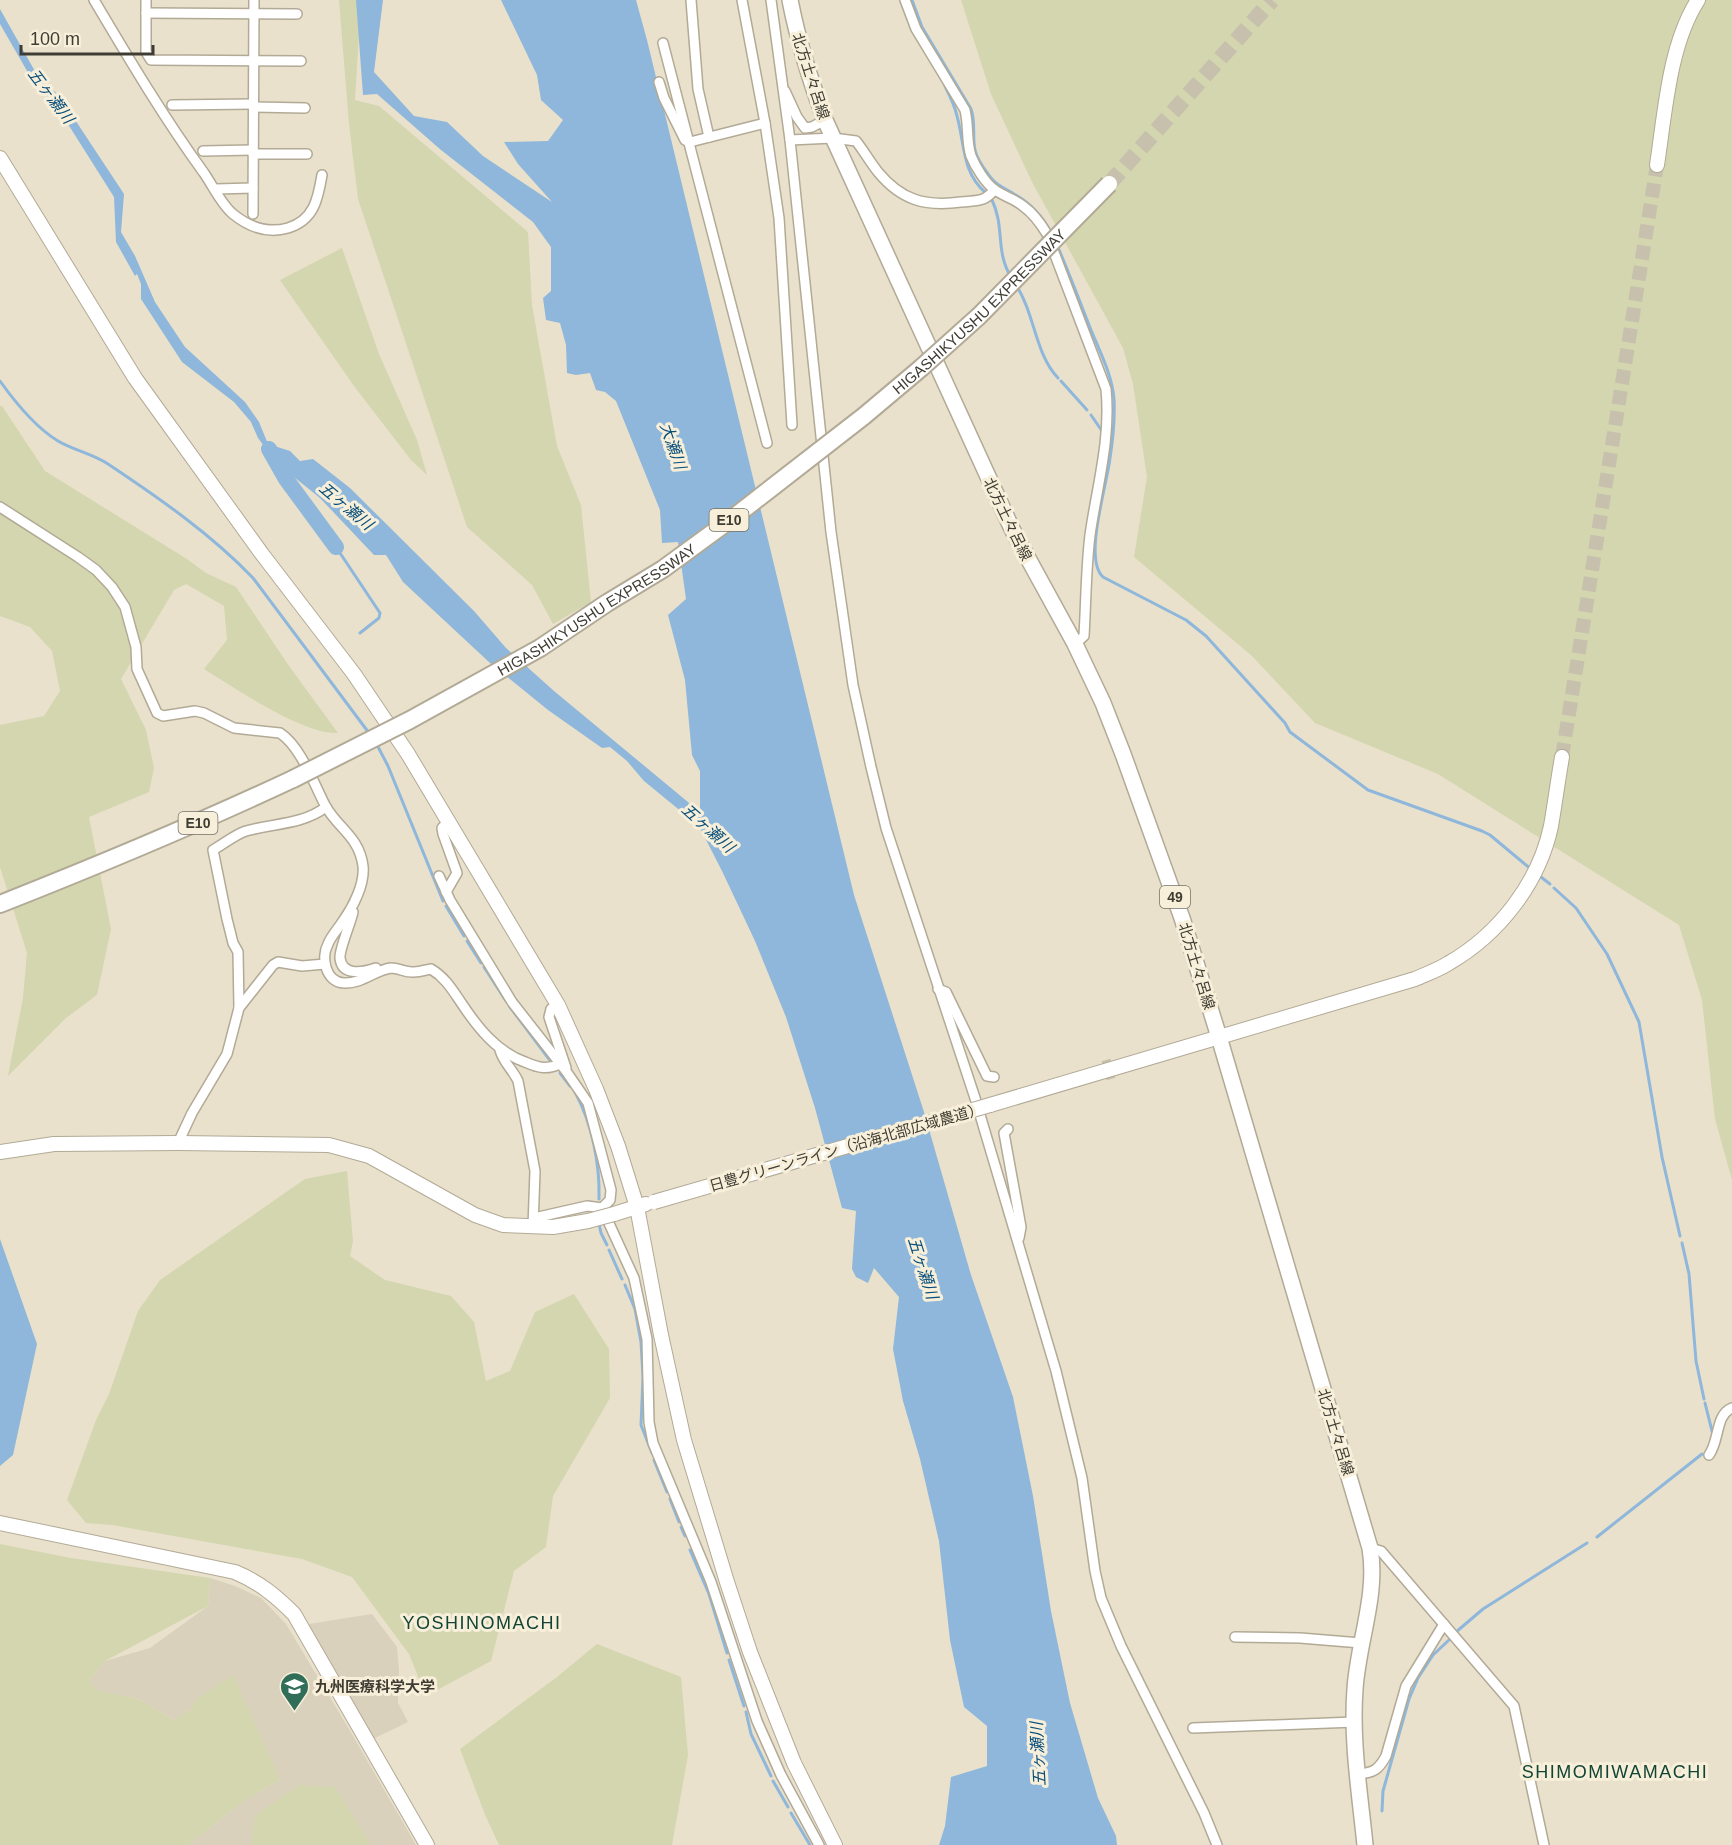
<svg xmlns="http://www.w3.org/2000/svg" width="1732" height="1845" viewBox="0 0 1732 1845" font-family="Helvetica,'Noto Sans JP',sans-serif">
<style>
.education{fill:#dad1bc}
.green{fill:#d3d6af}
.water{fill:#8eb7db}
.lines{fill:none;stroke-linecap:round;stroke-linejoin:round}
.stream{stroke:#8eb7db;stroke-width:3}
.river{stroke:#8eb7db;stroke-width:16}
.street-tunnel{stroke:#c7c0ad;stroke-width:9;stroke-dasharray:9 4.5;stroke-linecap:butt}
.secondary-tunnel{stroke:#c7c0ad;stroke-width:14;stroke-dasharray:14 7;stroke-linecap:butt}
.highway-tunnel{stroke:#c7c0ad;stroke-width:16;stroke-dasharray:16 8;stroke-linecap:butt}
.street-casing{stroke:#b2aa96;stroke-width:12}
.secondary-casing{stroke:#b2aa96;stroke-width:16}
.primary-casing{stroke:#b2aa96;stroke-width:18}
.highway-casing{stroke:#b2aa96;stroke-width:20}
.street{stroke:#fff;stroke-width:9}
.secondary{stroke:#fff;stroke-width:14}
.primary{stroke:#fff;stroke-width:15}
.highway{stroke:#fff;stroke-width:16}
.secondary-bridge-casing{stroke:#b2aa96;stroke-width:16;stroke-linecap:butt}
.highway-bridge-casing{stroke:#b2aa96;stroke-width:20;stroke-linecap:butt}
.secondary-bridge{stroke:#fff;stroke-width:14}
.highway-bridge{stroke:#fff;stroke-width:16}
.labels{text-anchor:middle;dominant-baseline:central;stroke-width:6;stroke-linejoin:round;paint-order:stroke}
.shield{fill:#f7efd9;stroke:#767265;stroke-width:1.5}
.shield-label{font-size:14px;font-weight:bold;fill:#3f3c33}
.street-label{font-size:15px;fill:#3f3c33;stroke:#f7efd9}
.poi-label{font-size:15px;font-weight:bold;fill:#3f3c33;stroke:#f7efd9;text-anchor:start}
.water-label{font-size:16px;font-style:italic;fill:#084f7c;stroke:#f7efd9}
.quarter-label{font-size:18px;letter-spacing:1.5px;fill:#124535;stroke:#f7efd9}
</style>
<rect width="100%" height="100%" fill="#e9e1cc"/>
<g class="education">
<polygon points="210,1578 235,1586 261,1598 286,1624 349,1729 416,1845 188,1845 245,1800 280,1780 192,1709 174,1720 139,1699 94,1690 89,1681 105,1661 150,1648 208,1606"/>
<polygon points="372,1614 397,1647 399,1670 398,1703 408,1722 373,1739 309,1624"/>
</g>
<g class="green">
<polygon points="339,0 361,0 355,100 379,106 528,232 532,305 557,446 581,505 591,602 553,624 532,585 467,527 358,199 349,124"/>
<polygon points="961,0 1732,0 1732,1180 1715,1119 1702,1000 1679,925 1438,774 1315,723 1251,655 1134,557 1147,477 1133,384 1123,348 1032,182 991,94"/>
<polygon points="342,248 379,354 417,440 427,475 411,460 354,386 280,280"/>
<path d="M0 406H2L45 471 187 559 206 573 236 587 289 666 338 733C303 735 235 688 204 669L227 640 224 606 186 584 174 590 121 679 146 730 154 768 149 792 89 817 111 929 97 995 66 1018 8 1076 23 998 27 953 0 867V725L44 716 60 691 52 651 30 627 0 616Z"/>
<polygon points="347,1171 353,1241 350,1256 385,1280 451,1296 474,1322 486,1381 510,1371 535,1312 574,1294 609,1349 610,1398 553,1496 546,1547 514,1571 491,1661 426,1696 409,1654 352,1577 302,1559 112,1525 86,1523 67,1500 96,1420 109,1394 138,1311 160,1280 305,1179"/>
<polygon points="0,1544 71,1558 210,1578 208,1606 105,1661 89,1681 95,1690 139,1699 174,1720 192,1709 195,1700 233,1675 280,1780 245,1800 188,1845 0,1845"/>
<polygon points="597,1644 681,1677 688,1755 672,1845 499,1845 486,1817 460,1749 557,1677"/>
<polygon points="299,1785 335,1787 371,1845 251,1845 255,1816"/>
</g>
<g class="water">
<polygon points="356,0 383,0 374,72 414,116 447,122 483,156 552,202 518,164 504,142 548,141 563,120 541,100 537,75 501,0 636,0 647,40 854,895 924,1112 971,1275 1013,1397 1033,1496 1051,1611 1070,1703 1098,1798 1116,1836 1117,1845 939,1845 945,1826 951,1777 987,1766 987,1726 964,1707 950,1640 939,1541 920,1459 903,1401 893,1349 899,1297 874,1268 868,1283 856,1277 852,1269 856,1211 842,1208 815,1108 786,1017 755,941 722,871 699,826 644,781 627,761 610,747 602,748 548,710 490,663 403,582 386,555 374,555 320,498 289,473 267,450 258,438 251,422 234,402 182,362 141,299 141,284 137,274 135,276 116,242 114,197 54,102 34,83 0,24 0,9 41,82 58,94 124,194 121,232 135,256 155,302 185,347 245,402 259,422 268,444 290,451 300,461 313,459 350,488 474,611 506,648 554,691 700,812 700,771 692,755 685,680 668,615 686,599 678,542 662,543 660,510 616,401 605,392 596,390 590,373 576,375 567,373 566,345 560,323 546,320 543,298 551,291 551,247 533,222 441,150 377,94 363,95"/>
<polygon points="0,1239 37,1344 13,1455 0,1466"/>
</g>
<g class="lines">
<g class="stream">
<path d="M912 0 922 27 971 109C976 123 972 136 975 150 977 160 985 170 991 178 997 186 1006 189 1014 194 1031 203 1043 217 1052 234"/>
<path d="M945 86C950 96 955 106 957 116 965 145 962 173 986 193"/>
<path d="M992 200C1005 227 995 251 1011 277"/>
<path d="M1057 245C1069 273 1080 302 1091 330 1100 352 1112 375 1114 399 1115 419 1113 439 1110 458 1107 485 1083 559 1103 577L1186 620 1206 636 1285 723 1290 732 1368 790 1482 831 1490 835 1532 870"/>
<path d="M1016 285C1035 314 1035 354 1058 378"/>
<path d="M0 381C15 402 35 427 58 441 73 450 93 454 108 464 159 498 211 534 253 578L369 733"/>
<polyline points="1061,381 1087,410"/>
<polyline points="1091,415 1102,431"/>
<polyline points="336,547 380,613 379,618 360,633"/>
<polyline points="376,743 388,766 443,901"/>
<polyline points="1537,874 1550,884"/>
<polyline points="1554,888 1576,908 1607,954 1639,1022 1662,1157 1680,1236"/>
<polyline points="446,906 464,936"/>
<polyline points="467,941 481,963"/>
<polyline points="484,967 506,1001"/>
<polyline points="510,1007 552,1063"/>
<polyline points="560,1073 570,1086"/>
<path d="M575 1092C592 1123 600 1164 599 1199"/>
<polyline points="599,1224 601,1233 607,1245"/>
<polyline points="1682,1243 1689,1274 1696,1361 1704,1399"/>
<polyline points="609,1250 622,1279"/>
<polyline points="625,1285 635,1309 641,1342 643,1377 641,1425 652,1453"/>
<polyline points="1705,1403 1713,1435"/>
<polyline points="654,1460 667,1492"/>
<polyline points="670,1499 679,1522"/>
<polyline points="681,1527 685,1536"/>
<polyline points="1597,1537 1702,1454"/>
<polyline points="690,1550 709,1594 727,1653"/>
<polyline points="1456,1632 1483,1609 1587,1543"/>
<polyline points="729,1660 744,1706"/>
<polyline points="746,1712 751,1734 771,1776"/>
<polyline points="773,1781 788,1807"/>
<polyline points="1382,1811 1383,1791 1409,1699 1418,1678 1433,1655 1449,1640"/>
<polyline points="791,1813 810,1845"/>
</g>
<polyline class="river" points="269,449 286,479 336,547"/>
<polyline class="street-tunnel" points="1106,1060 1111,1079"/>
<polyline class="secondary-tunnel" points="1562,757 1657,165"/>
<polyline class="highway-tunnel" points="1109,184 1272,0"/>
<defs>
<g id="street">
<path d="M94 0C129 59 164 118 204 173 213 186 221 204 233 214 249 227 267 234 288 228 314 220 318 199 322 175"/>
<polyline points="146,0 146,52 151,60 301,61"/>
<polyline points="691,0 698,89 709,137"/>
<polyline points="742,0 765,123 779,218 792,425"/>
<polyline points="771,0 790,140 831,532 853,685 871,767 886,828 975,1098 1056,1371 1082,1478 1095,1571 1101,1598 1121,1646 1204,1813 1217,1845"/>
<path d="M905 0 916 29 965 110C969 126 966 141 971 156 975 166 985 183 995 190 1003 196 1015 199 1023 206 1033 213 1041 224 1047 234L1106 389C1111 439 1097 486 1090 535 1086 568 1086 602 1084 636L1075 644"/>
<polyline points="146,13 297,14"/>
<polyline points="663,43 767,443"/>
<polyline points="659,82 664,98 685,140 690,142 765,123"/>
<polyline points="785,91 797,117 805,128 812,127 825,120"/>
<polyline points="172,105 253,104"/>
<polyline points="253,107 305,108"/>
<path d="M790 140 833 138 856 141C864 151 870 162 878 172 901 200 925 207 961 202 976 200 984 203 994 190"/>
<polyline points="203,151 253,150"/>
<polyline points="253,154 307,154"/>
<polyline points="216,189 253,188"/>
<polyline points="253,214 254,0"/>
<path d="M0 507 78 557 96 570 112 587 125 607 136 647 137 669 157 713 163 716 195 711 204 713 234 728 280 733C301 747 314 784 325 805 338 829 359 836 363 866 365 884 353 907 343 921 338 929 331 936 328 944 321 957 325 982 344 983 362 984 375 970 391 968 399 968 406 973 414 972 419 972 426 970 431 969 446 978 453 991 462 1004 478 1028 497 1052 525 1062 539 1068 547 1070 560 1064"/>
<polyline points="439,876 450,900 512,1002 566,1071 588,1103 611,1190 610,1200 602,1208 634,1278 647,1339 649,1422 653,1443 711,1582 757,1721 781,1775 819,1845"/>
<polyline points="446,892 457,873 443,834 442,828 448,822"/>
<path d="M353 912C351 922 339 950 340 958 342 977 364 972 376 968"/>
<polyline points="938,989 946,992 987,1076 994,1077"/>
<polyline points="558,1005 551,1009 549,1017 566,1068"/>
<polyline points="239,1008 273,965 278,962 302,966 325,964"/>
<path d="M500 1050C503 1062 513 1070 518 1081L535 1171 533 1227"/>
<polyline points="1008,1129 1004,1133 1021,1227 1019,1238"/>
<path d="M178 1143 192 1113 227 1054 239 1008 238 952 233 943 227 919 213 850C224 844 234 835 246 831 274 823 302 825 326 807"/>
<polyline points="534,1218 587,1206 602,1208"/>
<path d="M1709 1455C1720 1440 1715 1415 1732 1408"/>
<polyline points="1370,1548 1381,1551 1514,1706 1544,1845"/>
<polyline points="1235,1637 1300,1638 1361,1643"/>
<polyline points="1193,1728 1355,1722"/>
<path d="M1358 1774C1374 1773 1379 1769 1386 1756L1406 1686 1444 1624"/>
</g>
<g id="secondary">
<polyline points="0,158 135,378 262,554 354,674 408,754 558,1005 596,1089 618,1146 637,1207 661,1335 684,1440 727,1582 750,1652 794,1763 835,1845"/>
<path d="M1657 165C1665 113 1669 45 1698 0"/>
<path d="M990 1105 1415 979C1426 974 1438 970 1449 963 1499 934 1539 883 1551 826 1555 803 1558 780 1562 757"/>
<polyline points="0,1152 54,1144 178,1143 329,1145 369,1156 475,1215 503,1225 553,1227 588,1221"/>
<polyline points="614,1214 646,1204"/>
<path d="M0 1523 235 1572C259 1582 276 1596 294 1614L427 1845"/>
</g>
<path id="primary" d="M790 0C798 41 810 80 825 120L1012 529 1075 644 1103 703 1123 754 1182 918 1219 1037 1370 1548C1378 1595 1358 1642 1355 1689 1351 1741 1360 1794 1365 1845"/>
<path id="highway" d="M0 904C99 865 197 824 293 779"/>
</defs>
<use href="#street" class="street-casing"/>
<use href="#secondary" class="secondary-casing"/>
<use href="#primary" class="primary-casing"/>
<use href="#highway" class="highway-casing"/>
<use href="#street" class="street"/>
<use href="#secondary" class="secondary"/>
<use href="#primary" class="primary"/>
<use href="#highway" class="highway"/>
<defs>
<g id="secondary-bridge">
<polyline points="654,1202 990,1105"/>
<polyline points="588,1221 614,1214"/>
</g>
<g id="highway-bridge">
<path id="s1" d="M293 779 410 720 540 648 607 603 663 569 734 517 864 416 921 368 979 316 1109 184"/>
</g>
</defs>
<use href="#secondary-bridge" class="secondary-bridge-casing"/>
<use href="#highway-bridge" class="highway-bridge-casing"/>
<use href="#secondary-bridge" class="secondary-bridge"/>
<use href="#highway-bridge" class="highway-bridge"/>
</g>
<defs>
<symbol id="university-pin" viewBox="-11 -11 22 30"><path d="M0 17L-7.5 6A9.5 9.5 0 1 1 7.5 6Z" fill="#306e5a" stroke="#f7efd9"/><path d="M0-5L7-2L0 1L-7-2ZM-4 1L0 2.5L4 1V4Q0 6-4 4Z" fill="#fff"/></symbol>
</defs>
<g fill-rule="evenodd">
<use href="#university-pin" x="278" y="1670" width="33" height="45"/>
</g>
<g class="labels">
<g class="shield">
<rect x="709.5" y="509" width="39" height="22" rx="4.5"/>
<rect x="178.5" y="812" width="39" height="22" rx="4.5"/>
<rect x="1160" y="886" width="30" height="22" rx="4.5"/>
</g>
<g class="shield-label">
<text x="729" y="520">E10</text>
<text x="198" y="823">E10</text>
<text x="1175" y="897">49</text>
</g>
<g class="street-label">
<text transform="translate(811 76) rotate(72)">北方土々呂線</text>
<text stroke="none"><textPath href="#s1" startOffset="834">HIGASHIKYUSHU EXPRESSWAY</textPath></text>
<text transform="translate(1008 519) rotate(64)">北方土々呂線</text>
<text stroke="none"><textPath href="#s1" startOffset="348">HIGASHIKYUSHU EXPRESSWAY</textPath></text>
<text transform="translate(1197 966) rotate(73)">北方土々呂線</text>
<text transform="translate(846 1147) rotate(-16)">日豊グリーンライン（沿海北部広域農道）</text>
<text transform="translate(1336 1432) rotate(73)">北方土々呂線</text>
</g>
<g class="poi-label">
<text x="315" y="1686">九州医療科学大学</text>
</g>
<g class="water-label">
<text transform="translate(51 96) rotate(53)">五ヶ瀬川</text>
<text transform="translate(673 446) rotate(71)">大瀬川</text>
<text transform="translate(346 506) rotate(40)">五ヶ瀬川</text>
<text transform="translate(708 828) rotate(42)">五ヶ瀬川</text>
<text transform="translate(923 1268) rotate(72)">五ヶ瀬川</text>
<text transform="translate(1038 1754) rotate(-93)">五ヶ瀬川</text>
</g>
<g class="quarter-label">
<text x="482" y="1623">YOSHINOMACHI</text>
<text x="1615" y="1772">SHIMOMIWAMACHI</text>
</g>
</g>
<path d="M21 45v9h132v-9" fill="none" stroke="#3f3c33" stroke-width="3"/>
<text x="30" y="45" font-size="18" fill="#3f3c33" stroke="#f7efd9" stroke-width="4.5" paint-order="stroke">100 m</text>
</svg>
